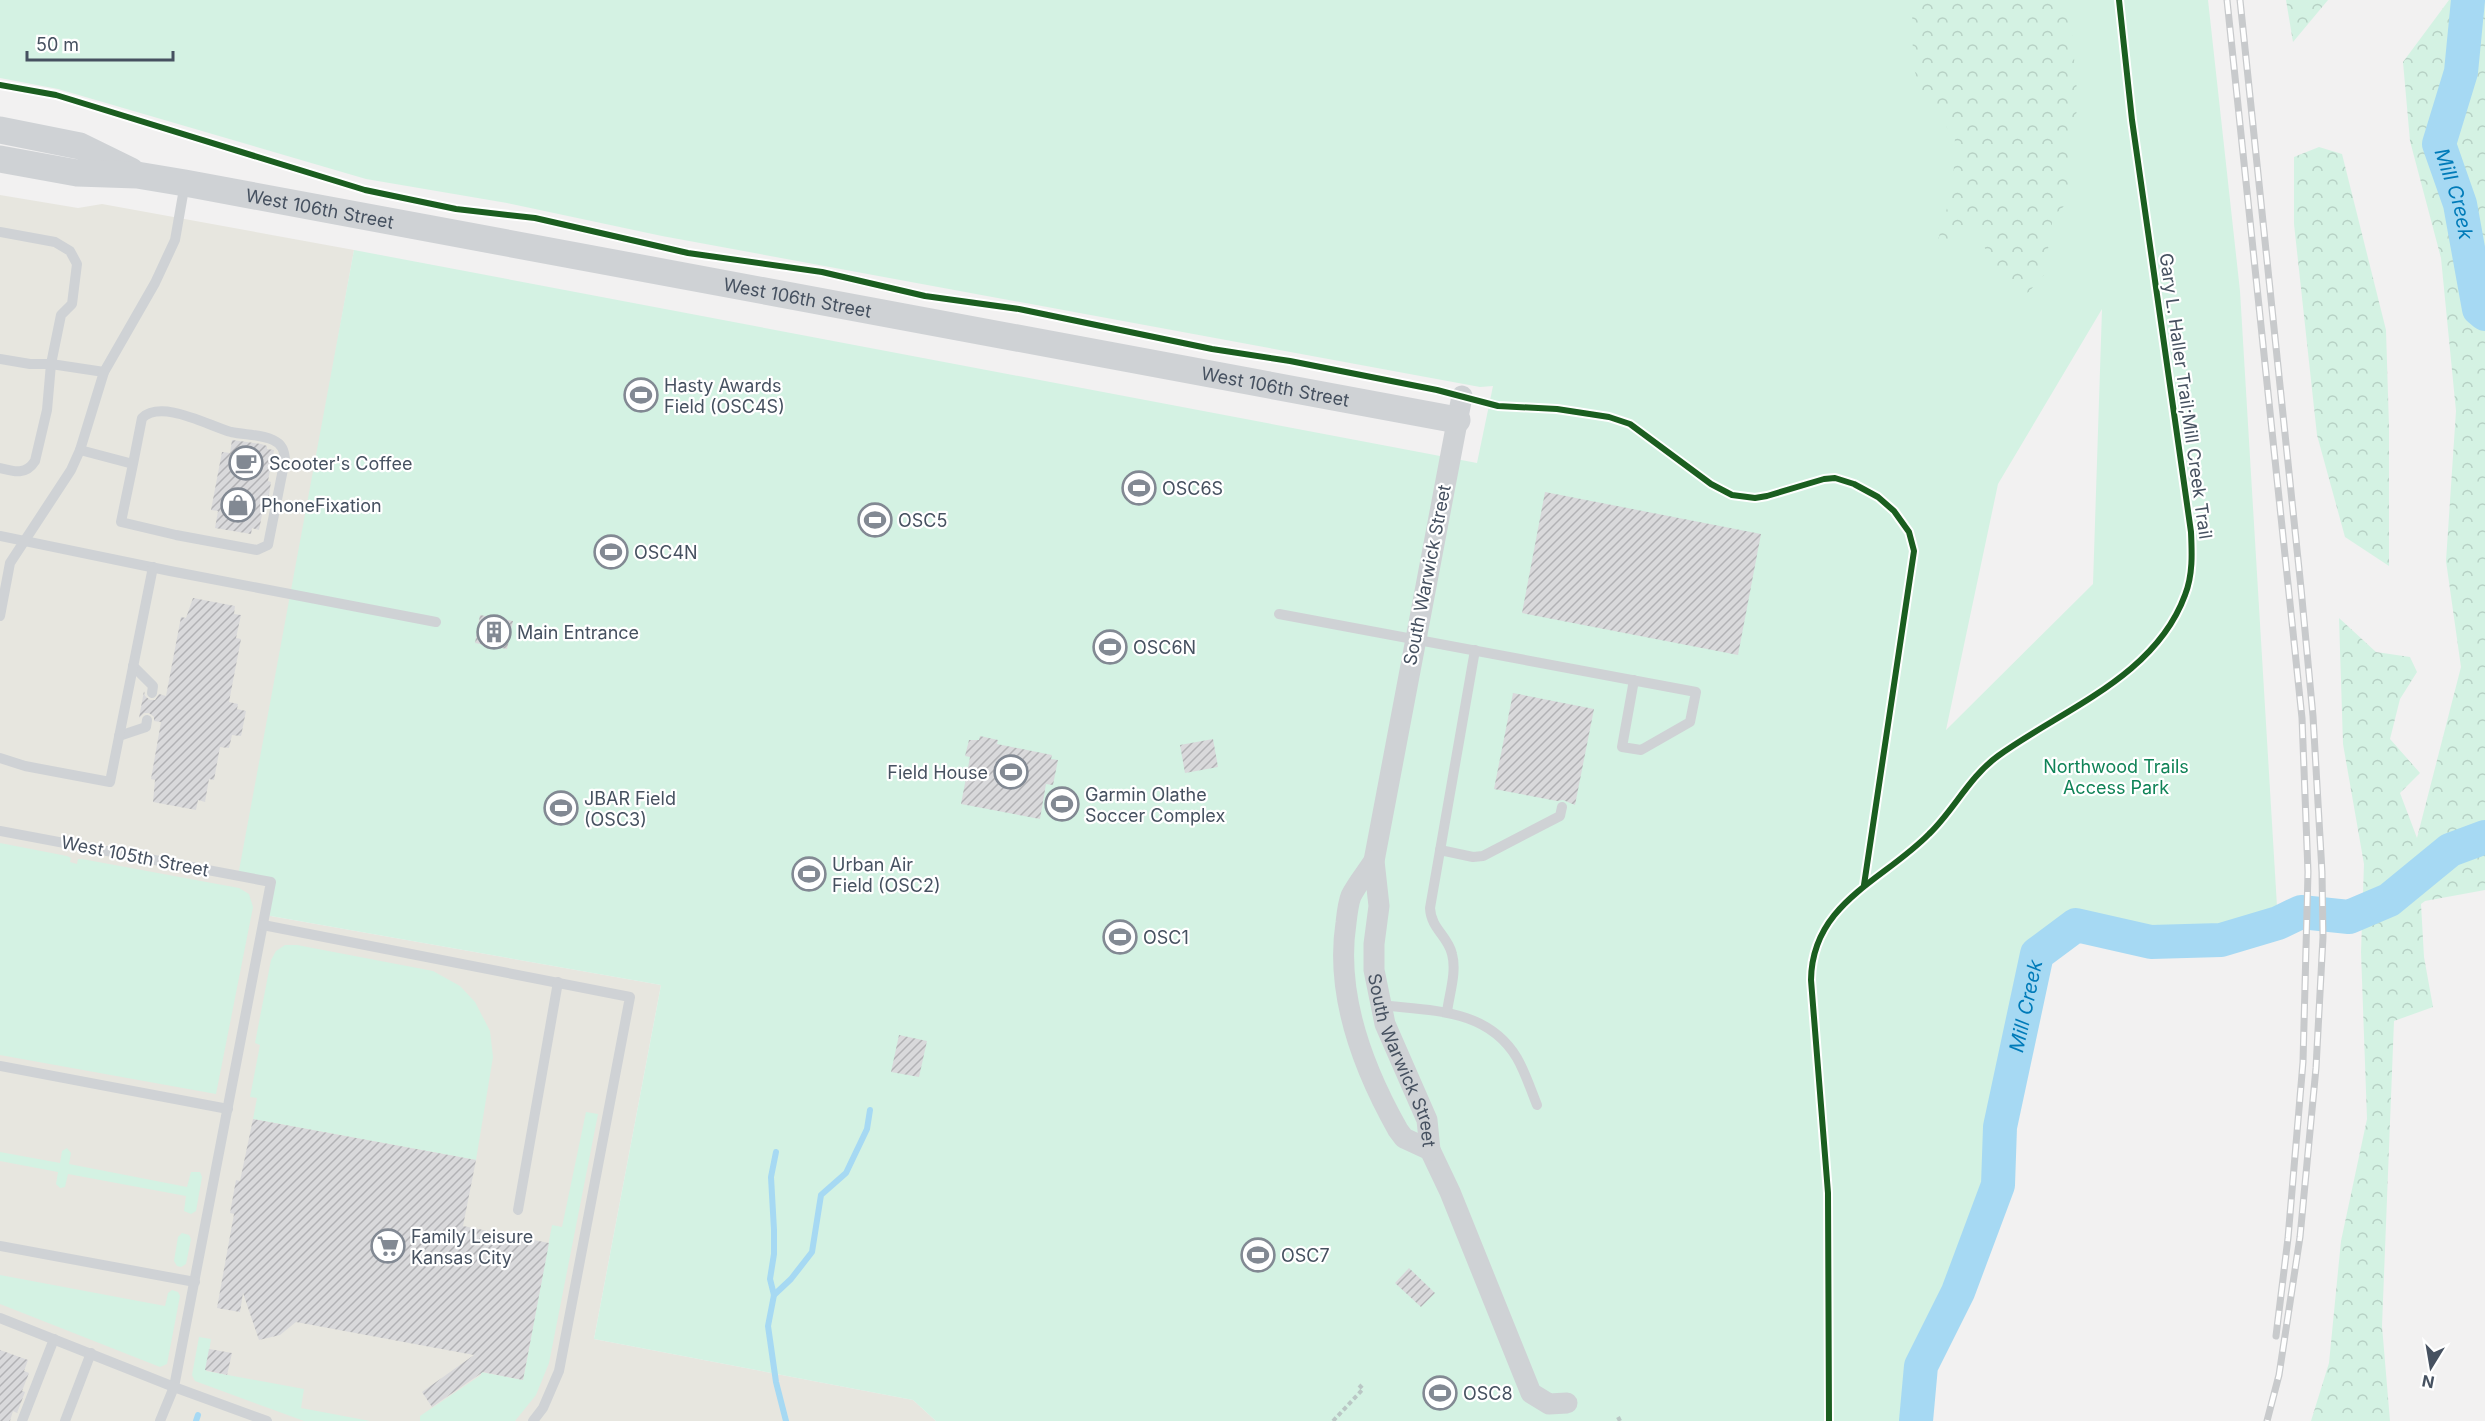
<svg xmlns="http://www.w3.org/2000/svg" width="2485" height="1421" viewBox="0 0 2485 1421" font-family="Inter,sans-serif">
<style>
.commercial{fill:#e7e6df}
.green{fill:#d4f2e3;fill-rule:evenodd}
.forest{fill:url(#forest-crowns)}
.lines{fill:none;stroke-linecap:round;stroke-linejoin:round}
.stream{stroke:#a6d9f3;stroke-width:6}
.river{stroke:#a6d9f3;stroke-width:34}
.building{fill:url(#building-hatch)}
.path{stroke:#bac7c5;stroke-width:4;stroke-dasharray:4.5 3;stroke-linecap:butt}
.service{stroke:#cfd2d5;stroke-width:10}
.minor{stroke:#cfd2d5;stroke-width:21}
.tertiary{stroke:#cfd2d5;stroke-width:27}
.rail-casing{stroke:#c8cacc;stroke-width:7}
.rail{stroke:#fff;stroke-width:4.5;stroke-dasharray:14;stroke-linecap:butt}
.cycleway-casing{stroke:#fff;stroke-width:10}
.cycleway{stroke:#1b5e20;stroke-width:6}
.labels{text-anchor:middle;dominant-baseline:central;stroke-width:4.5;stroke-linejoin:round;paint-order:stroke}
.street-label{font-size:18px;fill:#465160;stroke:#fff}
.poi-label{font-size:18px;fill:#465160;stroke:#fff;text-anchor:start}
.park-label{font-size:18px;fill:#0f8357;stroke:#fff}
.water-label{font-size:20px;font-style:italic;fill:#007bb9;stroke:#fff}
</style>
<defs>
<pattern id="forest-crowns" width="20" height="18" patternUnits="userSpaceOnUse" patternTransform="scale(1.5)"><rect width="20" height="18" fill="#d4f2e3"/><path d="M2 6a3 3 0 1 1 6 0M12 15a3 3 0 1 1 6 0" fill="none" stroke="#b7d1c5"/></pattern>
<pattern id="building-hatch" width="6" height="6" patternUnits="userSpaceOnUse" patternTransform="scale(1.5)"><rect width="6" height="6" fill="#d9d9db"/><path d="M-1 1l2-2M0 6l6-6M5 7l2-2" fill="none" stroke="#b2b2b5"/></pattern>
</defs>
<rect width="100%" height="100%" fill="#f2f1f1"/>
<polygon class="commercial" points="0,195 78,208 102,204 354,250 319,444 265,915 661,985 594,1339 913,1400 936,1421 0,1421"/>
<g class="green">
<path d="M0 0H2208L2240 291 2278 923 2221 940 2151 942 2076 925 2037 954 2000 1127 1998 1185 1958 1292 1921 1366 1916 1421H936L913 1400 594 1339 661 985 265 915 271 882 238 876 354 250 1477 463 1493 386 1480 387 662 236 507 203 366 179 58 89 0 78ZM2102 309 2093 584 1946 730 1998 484Z"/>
<polygon points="0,843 67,856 71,858 70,862 77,864 78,859 82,859 239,888 249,894 253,907 216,1094 0,1055"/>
<polygon points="285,945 297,945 433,971 460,986 475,1002 490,1031 493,1057 476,1160 253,1119 257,1098 250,1097 260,1045 255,1043 271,960 276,951"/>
<polygon points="586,1112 598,1114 549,1363 536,1395 515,1421 420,1421 420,1416 481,1375 481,1372 523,1380 552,1225 562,1227"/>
<polygon points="67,1148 71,1153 69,1164 187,1187 191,1172 200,1172 202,1177 196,1211 191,1214 184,1211 186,1196 68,1174 65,1187 60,1188 56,1184 58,1172 0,1161 0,1152 60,1163 62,1151"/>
<polygon points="182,1233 189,1235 191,1239 186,1264 181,1267 177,1266 174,1261 178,1237"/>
<polygon points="0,1275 165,1306 168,1293 172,1290 178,1292 180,1296 167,1364 160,1367 0,1304"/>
<polygon points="199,1337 211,1339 206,1371 304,1389 301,1408 370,1421 304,1421 195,1381 192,1375"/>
</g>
<g class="forest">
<polygon points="1912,0 2069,0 2078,103 2070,152 2068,202 2053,217 2044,275 2025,296 1992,270 1978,227 1945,251 1936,247 1953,187 1955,137 1924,100 1913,66"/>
<polygon points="2286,0 2328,0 2293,42"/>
<polygon points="2449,0 2485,0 2485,890 2425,901 2421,904 2424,957 2433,1007 2394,1021 2382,1326 2390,1421 2311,1421 2329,1363 2341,1241 2367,1119 2361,952 2364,864 2343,744 2339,618 2376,652 2410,657 2417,672 2400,699 2390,739 2420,773 2400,793 2417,838 2461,667 2446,561 2456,411 2441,258 2410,141 2403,62"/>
<polygon points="2319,147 2342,154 2386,330 2389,427 2389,566 2345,537 2317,435 2294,224 2294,157"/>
</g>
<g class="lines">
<g class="stream">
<polyline points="776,1152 771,1177 774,1230 774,1254 770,1279 774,1295 768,1326 776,1382 786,1421"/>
<polyline points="774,1295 791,1279 812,1252 821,1195 846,1173 867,1129 870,1110"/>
<polyline points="196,1421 198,1415"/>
</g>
<g class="river">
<path id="s1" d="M2468 0 2461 72 2439 144 2460 204 2479 309 2485 314"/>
<path id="s2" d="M1916 1421 1921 1366 1958 1292 1998 1185 2000 1127 2037 954 2076 925 2151 942 2221 940 2278 923 2301 912 2349 917 2389 900 2450 850 2485 837"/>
</g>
</g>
<g class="building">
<polygon points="232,440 261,444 267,446 267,449 274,450 268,481 271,482 268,501 265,500 259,530 252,528 251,534 215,528 218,511 211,510 222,452 230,453"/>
<polygon points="1545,492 1761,534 1738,655 1522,613"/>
<polygon points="193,598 235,606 234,614 241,615 236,638 241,639 229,702 238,704 237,709 246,711 241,736 232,735 229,748 220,747 214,780 209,779 205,802 198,800 196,810 153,802 155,780 151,779 161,722 154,721 154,717 149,713 144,713 139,718 144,691 145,696 150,700 155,700 159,694 166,696 181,617 186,618"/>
<polygon points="480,615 513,621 507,649 475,643"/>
<polygon points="1513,693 1594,709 1575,805 1563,800 1557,801 1494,789"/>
<polygon points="980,736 998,740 997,744 1052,755 1051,759 1058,760 1053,785 1046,784 1040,819 961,804 970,757 965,756 969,740 979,740"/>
<polygon points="1213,739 1218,767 1185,773 1180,745"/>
<polygon points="899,1035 927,1041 919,1077 891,1072"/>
<polygon points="253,1119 476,1160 463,1226 549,1243 523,1380 483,1372 432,1407 422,1392 474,1355 296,1322 280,1335 259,1340 243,1293 240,1312 217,1308 234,1214 230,1213 236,1180 240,1181"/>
<polygon points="1409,1268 1435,1293 1421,1307 1395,1283"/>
<polygon points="209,1349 232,1353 227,1375 205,1370"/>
<polygon points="0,1350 28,1360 24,1371 29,1373 22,1391 25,1392 17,1413 13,1411 10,1421 0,1421"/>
</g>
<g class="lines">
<g class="path">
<polyline points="1618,1417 1620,1421"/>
<polyline points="1333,1421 1363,1389 1359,1385"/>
</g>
<g class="service">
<path d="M0 232 55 242 70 251 77 264 72 304 61 315 51 364 47 410 35 461C26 475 15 472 0 468"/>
<polyline points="0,359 30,364 51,364 104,372"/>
<path d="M80 450 133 464 142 418C162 399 209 426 231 432 245 435 260 434 273 440 282 444 284 450 285 459L268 545 257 550 176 535 121 522 133 464"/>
<polyline points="0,536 170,571 436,622"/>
<polyline points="1279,614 1696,692 1690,722 1641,750 1622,747 1634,680"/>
<polyline points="0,616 10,563 71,470 80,450 104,372 155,283 175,240 185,183"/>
<polyline points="133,666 153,686 152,693"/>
<polyline points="119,736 146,727 147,720"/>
<polyline points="0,758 25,766 110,782 153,567"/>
<polyline points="0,831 271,882 174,1387 160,1421"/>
<polyline points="1440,850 1473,857 1483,856 1560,816 1562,807"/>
<polyline points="263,925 630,997 559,1371 543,1408 533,1421"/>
<path d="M1380 1005C1431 1011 1487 1008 1517 1058 1525 1072 1531 1090 1537 1105"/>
<path d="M1447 1012C1449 995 1457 972 1452 954 1448 936 1431 929 1430 908L1475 650"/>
<polyline points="0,1066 228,1109"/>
<polyline points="518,1210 558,982"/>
<polyline points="0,1246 195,1282"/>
<polyline points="0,1318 174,1387 267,1421"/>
<polyline points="22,1421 54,1339"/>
<polyline points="65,1421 91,1353"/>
</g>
<g class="minor">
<path id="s3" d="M1462 396 1374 861 1379 906 1374 944V970L1385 1024 1427 1120 1430 1150 1450 1192 1531 1393 1549 1404 1567 1403"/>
<path d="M1374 861C1367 872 1357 884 1351 896 1348 904 1347 914 1346 923 1335 994 1363 1068 1398 1130L1404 1138 1430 1150"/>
</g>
<g class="tertiary">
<polyline points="0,130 80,146 131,171"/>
<path id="s4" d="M0 159 77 173 137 175 185 183 1457 420"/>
</g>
<defs>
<g id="rail">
<polyline points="2227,0 2302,718 2308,872 2303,1062 2288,1238 2276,1336"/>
<polyline points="2240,0 2301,588 2313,716 2322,872 2323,937 2316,1068 2300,1237 2279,1375 2267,1421"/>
</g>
</defs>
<use href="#rail" class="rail-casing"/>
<use href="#rail" class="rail"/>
<defs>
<g id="cycleway">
<polyline points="0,85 56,95 365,190 456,209 535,218 688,253 822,272 925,296 1019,309 1212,349 1290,361 1437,390 1498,406 1557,409 1609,417 1630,424 1711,484 1732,495 1755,498 1767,496 1824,479 1835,478 1854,484 1878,497 1894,511 1909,532 1914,551 1864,885"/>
<path d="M1829 1421 1828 1193 1811 980C1812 903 1883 881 1929 834 1954 810 1969 777 1998 756 2063 709 2155 677 2185 595 2193 575 2192 553 2191 532L2132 120 2119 0"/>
</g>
</defs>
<use href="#cycleway" class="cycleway-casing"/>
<use href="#cycleway" class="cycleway"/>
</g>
<defs>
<symbol id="stadium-ring" viewBox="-11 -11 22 22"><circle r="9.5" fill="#fff" stroke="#828993" stroke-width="1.5"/><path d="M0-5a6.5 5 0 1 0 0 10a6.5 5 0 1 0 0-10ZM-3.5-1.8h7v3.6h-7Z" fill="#828993"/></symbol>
<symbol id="cafe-ring" viewBox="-11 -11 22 22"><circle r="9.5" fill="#fff" stroke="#828993" stroke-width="1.5"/><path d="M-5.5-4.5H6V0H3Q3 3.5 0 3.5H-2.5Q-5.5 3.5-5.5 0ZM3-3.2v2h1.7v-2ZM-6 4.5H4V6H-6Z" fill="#828993"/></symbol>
<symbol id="shop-ring" viewBox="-11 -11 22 22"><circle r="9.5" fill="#fff" stroke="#828993" stroke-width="1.5"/><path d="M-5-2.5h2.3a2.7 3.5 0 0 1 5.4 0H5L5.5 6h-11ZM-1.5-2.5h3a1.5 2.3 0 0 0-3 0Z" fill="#828993"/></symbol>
<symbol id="building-ring" viewBox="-11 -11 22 22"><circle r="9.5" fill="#fff" stroke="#828993" stroke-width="1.5"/><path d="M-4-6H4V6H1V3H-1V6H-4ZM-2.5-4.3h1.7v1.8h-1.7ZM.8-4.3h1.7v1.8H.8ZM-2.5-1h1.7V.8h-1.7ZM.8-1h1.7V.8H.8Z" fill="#828993"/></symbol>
<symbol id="supermarket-ring" viewBox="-11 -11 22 22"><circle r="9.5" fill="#fff" stroke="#828993" stroke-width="1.5"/><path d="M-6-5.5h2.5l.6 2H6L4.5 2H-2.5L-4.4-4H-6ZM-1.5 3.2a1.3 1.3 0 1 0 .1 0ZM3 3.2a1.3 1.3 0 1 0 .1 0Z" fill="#828993"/></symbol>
</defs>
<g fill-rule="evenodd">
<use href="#stadium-ring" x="622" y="376" width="38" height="38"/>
<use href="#cafe-ring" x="227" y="444" width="38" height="38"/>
<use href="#stadium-ring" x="1120" y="469" width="38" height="38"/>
<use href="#shop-ring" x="219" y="486" width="38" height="38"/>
<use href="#stadium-ring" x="856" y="501" width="38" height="38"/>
<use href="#stadium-ring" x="592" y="533" width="38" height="38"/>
<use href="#building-ring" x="475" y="613" width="38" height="38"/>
<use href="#stadium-ring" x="1091" y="628" width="38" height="38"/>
<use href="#stadium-ring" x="992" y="753" width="38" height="38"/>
<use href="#stadium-ring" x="1043" y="785" width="38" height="38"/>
<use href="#stadium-ring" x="542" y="789" width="38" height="38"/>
<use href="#stadium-ring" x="790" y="855" width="38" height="38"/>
<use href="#stadium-ring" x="1101" y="918" width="38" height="38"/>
<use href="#supermarket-ring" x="369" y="1227" width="38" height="38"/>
<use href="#stadium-ring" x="1239" y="1236" width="38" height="38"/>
<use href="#stadium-ring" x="1421" y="1374" width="38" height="38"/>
</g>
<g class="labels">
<g class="street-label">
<text stroke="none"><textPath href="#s4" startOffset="324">West 106th Street</textPath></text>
<text stroke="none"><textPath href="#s4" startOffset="810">West 106th Street</textPath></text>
<text stroke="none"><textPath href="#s4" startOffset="1296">West 106th Street</textPath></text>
<text transform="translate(2186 396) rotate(82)">Gary L. Haller Trail;Mill Creek Trail</text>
<text transform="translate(1427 575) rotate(-79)">South Warwick Street</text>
<text transform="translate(135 856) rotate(11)">West 105th Street</text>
<text stroke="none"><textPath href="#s3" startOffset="678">South Warwick Street</textPath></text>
</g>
<g class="poi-label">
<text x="664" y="385">Hasty Awards<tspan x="664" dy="21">Field (OSC4S)</tspan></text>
<text x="269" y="463">Scooter's Coffee</text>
<text x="1162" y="488">OSC6S</text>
<text x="261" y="505">PhoneFixation</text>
<text x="898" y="520">OSC5</text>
<text x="634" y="552">OSC4N</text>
<text x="517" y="632">Main Entrance</text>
<text x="1133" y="647">OSC6N</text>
<text x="988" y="772" text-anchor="end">Field House</text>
<text x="1085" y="794">Garmin Olathe<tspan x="1085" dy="21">Soccer Complex</tspan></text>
<text x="584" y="798">JBAR Field<tspan x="584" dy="21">(OSC3)</tspan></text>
<text x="832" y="864">Urban Air<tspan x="832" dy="21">Field (OSC2)</tspan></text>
<text x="1143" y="937">OSC1</text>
<text x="411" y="1236">Family Leisure<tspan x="411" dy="21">Kansas City</tspan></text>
<text x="1281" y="1255">OSC7</text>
<text x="1463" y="1393">OSC8</text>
</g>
<g class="park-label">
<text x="2116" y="766">Northwood Trails<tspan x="2116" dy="21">Access Park</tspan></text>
</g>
<g class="water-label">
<text stroke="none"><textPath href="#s1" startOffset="200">Mill Creek</textPath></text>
<text stroke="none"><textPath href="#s2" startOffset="434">Mill Creek</textPath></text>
</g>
</g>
<g transform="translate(2431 1367) rotate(191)" stroke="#ffffff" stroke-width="4.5" paint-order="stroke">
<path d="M0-4.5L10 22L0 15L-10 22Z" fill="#465160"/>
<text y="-9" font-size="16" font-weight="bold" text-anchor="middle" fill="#465160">N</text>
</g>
<path d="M27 51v9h146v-9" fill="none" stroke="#465160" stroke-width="3"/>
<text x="36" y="51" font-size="18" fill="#465160" stroke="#ffffff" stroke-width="4.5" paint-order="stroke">50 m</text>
</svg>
